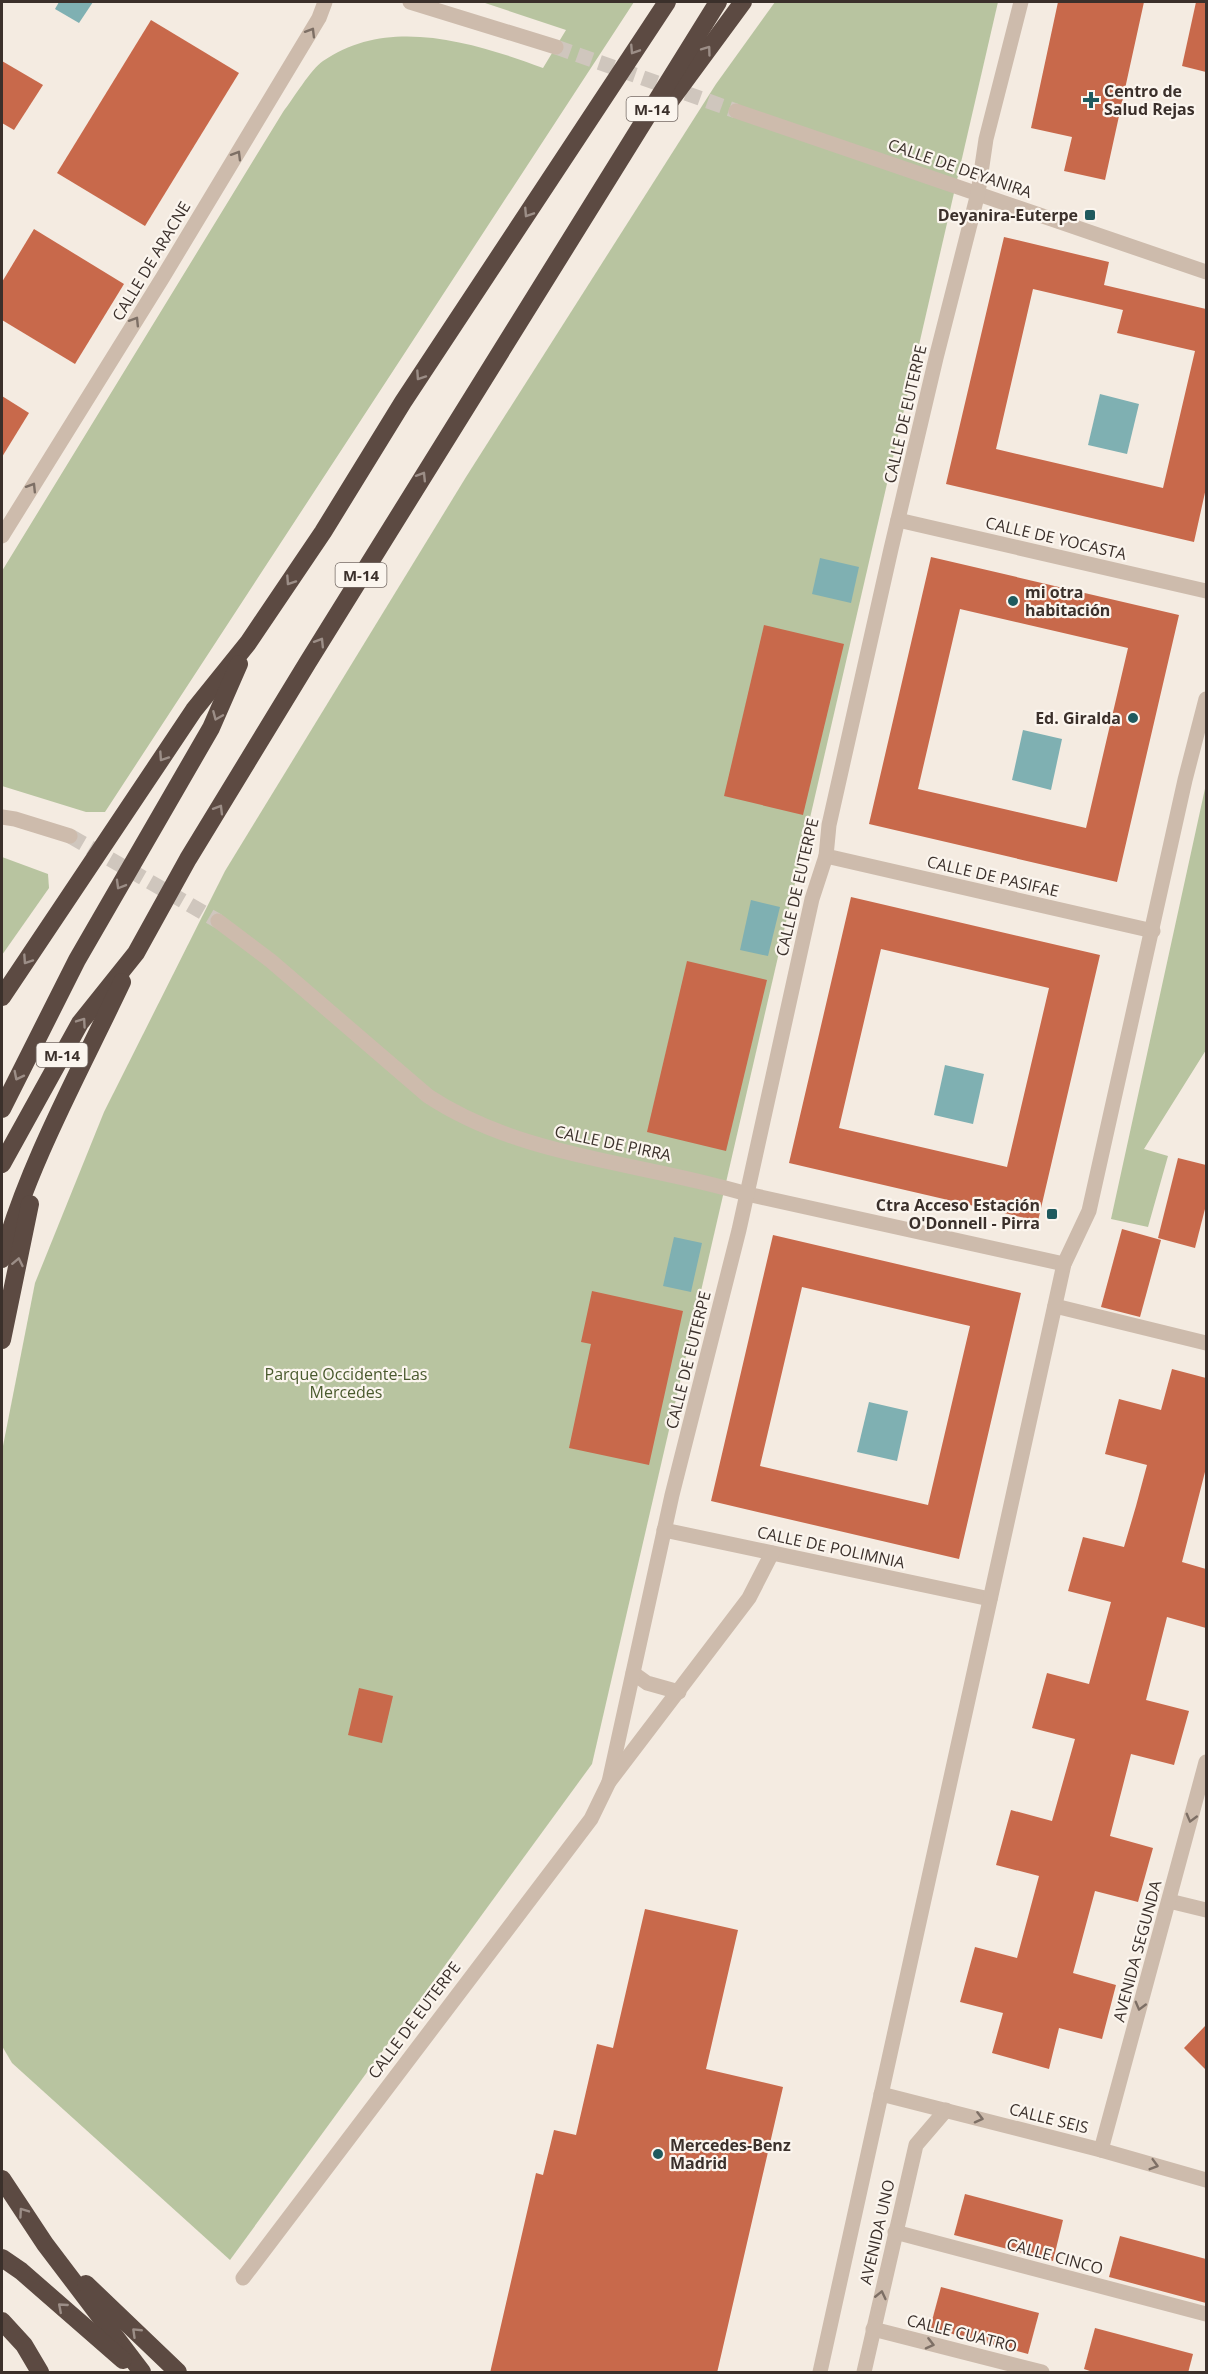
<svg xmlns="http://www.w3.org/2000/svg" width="1208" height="2374" viewBox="0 0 1208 2374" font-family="'Open Sans',sans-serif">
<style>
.green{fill:#b8c4a0}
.water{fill:#7fb0b2}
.building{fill:#c8694b;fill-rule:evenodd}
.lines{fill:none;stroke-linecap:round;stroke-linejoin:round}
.minor-tunnel{stroke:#cfc6bd;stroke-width:15;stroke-dasharray:15 8;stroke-linecap:butt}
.minor{stroke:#cdbbac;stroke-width:15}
.highway{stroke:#5c4a42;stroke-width:18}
.oneway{stroke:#7d6f65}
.oneway2{stroke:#9c8e87}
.poi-dot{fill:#1f5a5e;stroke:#fbf5ee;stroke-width:2}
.labels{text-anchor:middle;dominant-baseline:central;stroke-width:4.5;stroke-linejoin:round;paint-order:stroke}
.shield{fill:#fbf5ee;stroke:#756b66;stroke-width:1.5}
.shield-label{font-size:15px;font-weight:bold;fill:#3b302b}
.poi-label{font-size:16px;font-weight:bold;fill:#3b302b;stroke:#fbf5ee;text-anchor:start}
.street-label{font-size:16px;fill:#3b302b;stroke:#fbf5ee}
.park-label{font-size:16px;fill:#4a5a2e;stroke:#fbf5ee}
</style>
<rect width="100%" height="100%" fill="#f4ebe1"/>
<g class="green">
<path d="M482 2H634L105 812H86L2 786V571L283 112C293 99 311 69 323 61 389 15 475 43 543 68L566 30Z"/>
<polygon points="775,2 998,2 592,1764 230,2260 12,2063 2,2046 2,1451 35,1283 104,1112 225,871 466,477 716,84"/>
<polygon points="1206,784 1206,1050 1144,1149 1168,1156 1148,1227 1111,1219"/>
<polygon points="2,857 48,874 49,888 2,955"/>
</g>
<g class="water">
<polygon points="59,2 93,2 79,23 55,9"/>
<polygon points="1100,394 1139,404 1127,454 1088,445"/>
<polygon points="820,558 859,567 851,603 812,594"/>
<polygon points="1023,730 1062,739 1051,790 1012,780"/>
<polygon points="751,900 780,907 768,956 740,950"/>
<polygon points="945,1065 984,1074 973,1124 934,1115"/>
<polygon points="674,1237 702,1243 691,1292 663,1286"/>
<polygon points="869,1402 908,1411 897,1461 857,1452"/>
</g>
<g class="building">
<polygon points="1058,2 1144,2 1105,180 1064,171 1072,137 1031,128"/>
<polygon points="1196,2 1206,2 1206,72 1182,66"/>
<polygon points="151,20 239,73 145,226 57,173"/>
<polygon points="2,61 43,85 14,130 2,123"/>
<polygon points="34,229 124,284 75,364 2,320 2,282"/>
<path d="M1004 237 1109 262 1104 285 1206 309V488L1194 542 946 484ZM1033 289 1123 310 1117 333 1195 351 1163 488 996 449Z"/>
<polygon points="2,396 29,413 2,457"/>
<path d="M931 557 1179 615 1117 882 869 824ZM960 609 1128 648 1086 828 918 789Z"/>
<polygon points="764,625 844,644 803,815 724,796"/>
<path d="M851 897 1100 955 1038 1221 789 1163ZM881 949 1049 988 1007 1167 839 1128Z"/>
<polygon points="687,961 767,980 726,1151 647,1132"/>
<polygon points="1178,1158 1206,1165 1206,1205 1195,1248 1158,1238"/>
<polygon points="1122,1229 1161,1240 1140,1317 1101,1307"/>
<path d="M773 1235 1021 1293 959 1559 711 1501ZM802 1287 970 1326 928 1505 760 1466Z"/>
<polygon points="592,1291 683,1311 649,1465 569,1448 591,1344 581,1342"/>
<polygon points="1172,1369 1206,1378 1206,1468 1182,1562 1206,1569 1206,1628 1167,1617 1146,1700 1189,1711 1174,1765 1131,1754 1110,1836 1153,1848 1138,1902 1095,1891 1073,1973 1116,1985 1102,2039 1059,2028 1049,2069 992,2053 1003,2013 960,2002 975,1947 1017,1958 1039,1876 996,1865 1011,1810 1052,1821 1075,1739 1032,1728 1047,1673 1089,1684 1111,1602 1068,1591 1083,1537 1124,1547 1136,1506 1147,1465 1105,1454 1119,1399 1161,1410"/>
<polygon points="359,1688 393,1696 382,1743 348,1735"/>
<polygon points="645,1909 738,1930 706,2069 783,2087 717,2373 490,2373 536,2173 543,2175 554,2130 576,2135 597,2044 613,2048"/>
<polygon points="1206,2025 1206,2070 1184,2048"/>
<polygon points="965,2194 1063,2220 1053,2261 954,2235"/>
<polygon points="1120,2236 1206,2259 1206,2303 1109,2277"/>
<polygon points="941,2287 1039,2313 1028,2354 930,2328"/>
<polygon points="1095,2328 1193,2354 1188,2373 1096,2373 1084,2369"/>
</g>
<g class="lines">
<g class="minor-tunnel">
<polyline points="556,47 736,111"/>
<polyline points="70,836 218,921"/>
</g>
<g class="minor">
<polyline points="410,2 556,47"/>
<polyline points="736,111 1206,272"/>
<polyline points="898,520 1206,591"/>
<polyline points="2,536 163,277 319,18 325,2"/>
<polyline points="2,817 15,819 70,836"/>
<polyline points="826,856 1153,931"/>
<path d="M218 921 271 961 428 1096C522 1158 641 1162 747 1194L1064 1264"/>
<polyline points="1055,1306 1206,1343"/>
<polyline points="664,1530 990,1599"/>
<polyline points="633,1673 647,1683 679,1692"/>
<polyline points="609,1782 672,1495 739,1230 812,899 826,856 829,825 891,549 936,358 978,193 986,139 1021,2"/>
<polyline points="1169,1901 1206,1910"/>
<polyline points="881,2094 1101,2150 1206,2180"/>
<polyline points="1101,2150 1206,1762"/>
<polyline points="895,2232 1206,2314"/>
<polyline points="243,2278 591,1819 609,1782 749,1598 772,1553"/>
<polyline points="873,2329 1042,2372"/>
<polyline points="820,2372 1064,1264 1089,1211 1185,780 1206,699"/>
<polyline points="864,2372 916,2145 946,2110"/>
</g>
<g class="highway">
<polyline points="665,108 743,2"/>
<polyline points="2,997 194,710 248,643 323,532 403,402 667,2"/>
<polyline points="2,1109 77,960 211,728 239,664"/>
<polyline points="2,1164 80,1023 136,953 188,859 308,662 718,2"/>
<path d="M2 1259C27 1166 81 1069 122 982"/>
<polyline points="2,1340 30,1204"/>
<polyline points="2,2179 45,2244 142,2372"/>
<polyline points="2,2258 21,2271 123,2360"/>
<polyline points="86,2284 178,2372"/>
<polyline points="2,2321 24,2345 40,2372"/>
</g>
</g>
<defs><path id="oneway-chevron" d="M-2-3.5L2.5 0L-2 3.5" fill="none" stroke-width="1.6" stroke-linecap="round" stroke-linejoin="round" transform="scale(1.5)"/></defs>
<g class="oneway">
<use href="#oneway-chevron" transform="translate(311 32) rotate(-59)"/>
<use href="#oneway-chevron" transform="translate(237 155) rotate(-59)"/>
<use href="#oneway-chevron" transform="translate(135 321) rotate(-58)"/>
<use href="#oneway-chevron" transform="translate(32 487) rotate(-58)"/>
<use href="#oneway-chevron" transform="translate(1191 1818) rotate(105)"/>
<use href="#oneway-chevron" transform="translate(1140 2006) rotate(105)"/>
<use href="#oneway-chevron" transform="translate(979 2118) rotate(14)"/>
<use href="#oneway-chevron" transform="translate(1154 2165) rotate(16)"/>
<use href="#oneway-chevron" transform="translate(881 2295) rotate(-77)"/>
<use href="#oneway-chevron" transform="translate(930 2344) rotate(14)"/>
</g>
<g class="oneway2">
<use href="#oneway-chevron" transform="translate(634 50) rotate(123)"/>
<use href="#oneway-chevron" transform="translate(707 50) rotate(-54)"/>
<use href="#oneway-chevron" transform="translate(528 213) rotate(123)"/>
<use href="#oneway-chevron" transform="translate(420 376) rotate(124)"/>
<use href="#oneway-chevron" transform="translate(422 476) rotate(-58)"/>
<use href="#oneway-chevron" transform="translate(290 581) rotate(124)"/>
<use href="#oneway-chevron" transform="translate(320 642) rotate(-58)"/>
<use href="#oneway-chevron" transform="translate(217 716) rotate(113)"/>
<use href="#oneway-chevron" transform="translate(163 757) rotate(124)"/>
<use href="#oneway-chevron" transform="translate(219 809) rotate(-59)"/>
<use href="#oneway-chevron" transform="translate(120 885) rotate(120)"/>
<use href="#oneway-chevron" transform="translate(27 960) rotate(124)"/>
<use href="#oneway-chevron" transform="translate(82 1022) rotate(-55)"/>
<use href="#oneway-chevron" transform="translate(18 1076) rotate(117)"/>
<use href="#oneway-chevron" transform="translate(18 1262) rotate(-78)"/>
<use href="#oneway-chevron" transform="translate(23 2212) rotate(-125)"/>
<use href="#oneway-chevron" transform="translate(62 2307) rotate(-139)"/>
<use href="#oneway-chevron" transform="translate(136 2332) rotate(-136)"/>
</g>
<g class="poi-dot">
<path d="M1088 91h6v6h6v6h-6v6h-6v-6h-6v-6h6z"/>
<rect x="1084" y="209" width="12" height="12" rx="3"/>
<circle cx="1013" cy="601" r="6"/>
<circle cx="1133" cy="718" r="6"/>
<rect x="1046" y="1208" width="12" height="12" rx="3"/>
<circle cx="658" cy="2154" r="6"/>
</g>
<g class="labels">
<g class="shield">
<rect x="626.5" y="97" width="51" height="24" rx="4.5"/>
<rect x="335.5" y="563" width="51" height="24" rx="4.5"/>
<rect x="36.5" y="1043" width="51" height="24" rx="4.5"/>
</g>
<g class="shield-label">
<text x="652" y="109">M-14</text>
<text x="361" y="575">M-14</text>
<text x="62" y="1055">M-14</text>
</g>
<g class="poi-label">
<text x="1104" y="91">Centro de<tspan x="1104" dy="18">Salud Rejas</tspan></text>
<text x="1078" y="215" text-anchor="end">Deyanira-Euterpe</text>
<text x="1025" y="592">mi otra<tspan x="1025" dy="18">habitación</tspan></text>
<text x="1121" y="718" text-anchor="end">Ed. Giralda</text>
<text x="1040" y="1205" text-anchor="end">Ctra Acceso Estación<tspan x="1040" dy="18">O'Donnell - Pirra</tspan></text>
<text x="670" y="2145">Mercedes-Benz<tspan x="670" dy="18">Madrid</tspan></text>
</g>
<g class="street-label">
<text transform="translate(960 168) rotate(19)">CALLE DE DEYANIRA</text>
<text transform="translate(151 261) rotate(-59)">CALLE DE ARACNE</text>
<text transform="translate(905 414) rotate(-77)">CALLE DE EUTERPE</text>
<text transform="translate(1056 538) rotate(13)">CALLE DE YOCASTA</text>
<text transform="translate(993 876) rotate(13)">CALLE DE PASIFAE</text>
<text transform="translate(797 887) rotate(-77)">CALLE DE EUTERPE</text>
<text transform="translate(613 1143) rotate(12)">CALLE DE PIRRA</text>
<text transform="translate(688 1360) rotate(-76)">CALLE DE EUTERPE</text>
<text transform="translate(831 1547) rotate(12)">CALLE DE POLIMNIA</text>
<text transform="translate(1137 1951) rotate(-75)">AVENIDA SEGUNDA</text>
<text transform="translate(414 2020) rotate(-53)">CALLE DE EUTERPE</text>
<text transform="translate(1049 2118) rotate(14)">CALLE SEIS</text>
<text transform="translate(877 2232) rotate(-77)">AVENIDA UNO</text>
<text transform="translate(1055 2256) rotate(15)">CALLE CINCO</text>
<text transform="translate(962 2333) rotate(14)">CALLE CUATRO</text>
</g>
<g class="park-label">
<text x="346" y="1374">Parque Occidente-Las<tspan x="346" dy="18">Mercedes</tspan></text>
</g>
</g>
<rect width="1208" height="2374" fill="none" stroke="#3b302b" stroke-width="6"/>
</svg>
